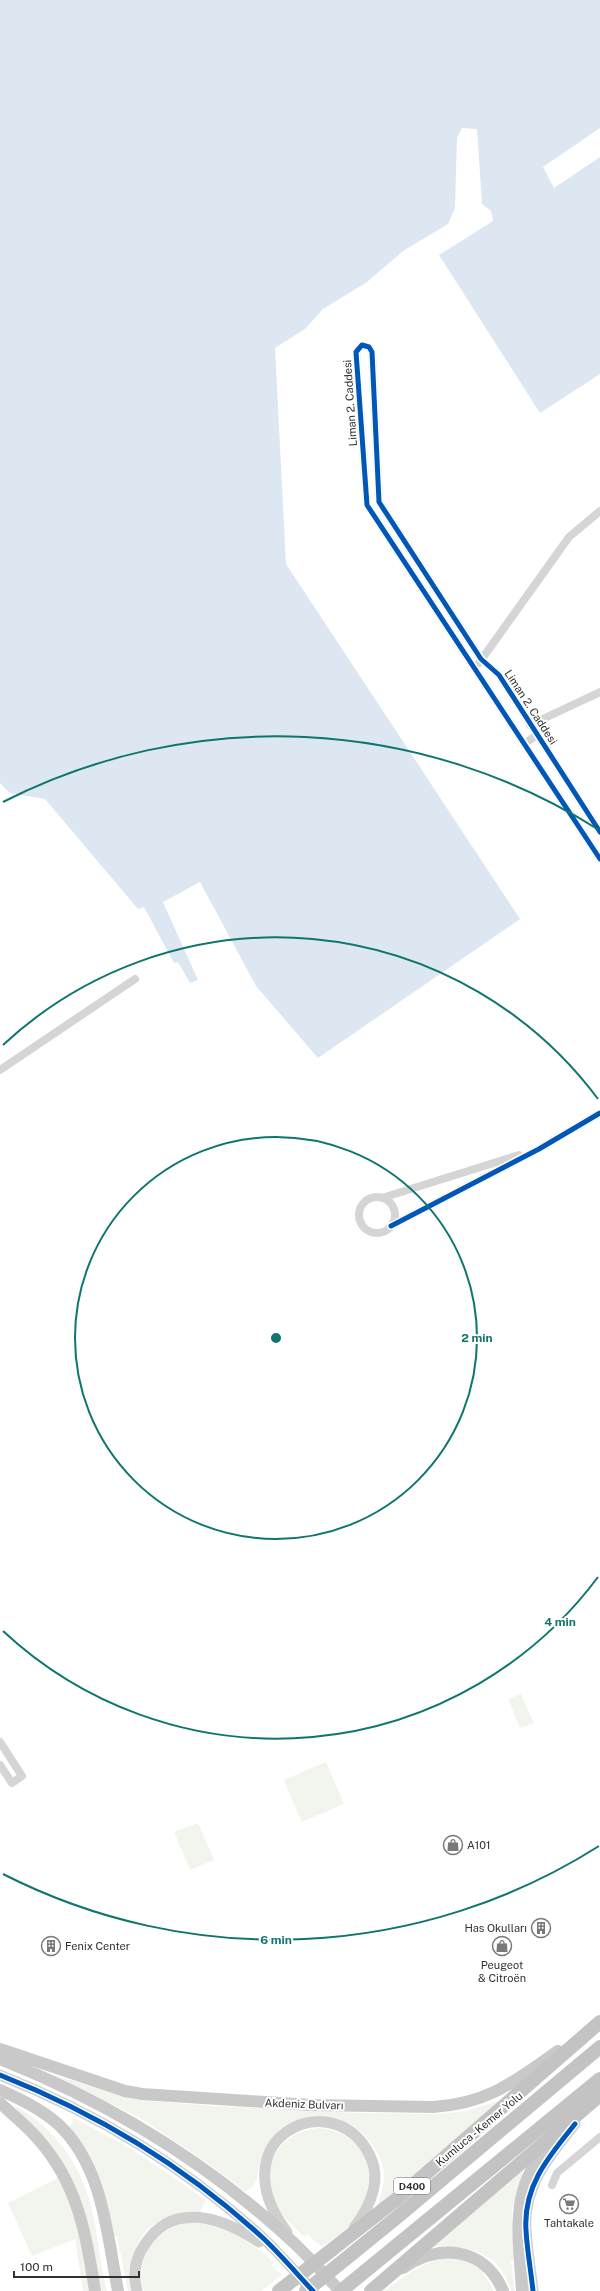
<svg xmlns="http://www.w3.org/2000/svg" width="600" height="2291" viewBox="0 0 600 2291" font-family="'Public Sans',sans-serif">
<style>
.green{fill:#f1f5ee}
.water{fill:#dde7f1}
.lines{fill:none;stroke-linecap:round;stroke-linejoin:round}
.street{stroke:#d5d5d5;stroke-width:8}
.secondary{stroke:#cfcfcf;stroke-width:11}
.primary{stroke:#c9c9c9;stroke-width:12}
.highway{stroke:#c3c3c3;stroke-width:14}
.cycleway-casing{stroke:#fff;stroke-width:8}
.cycleway{stroke:#0057b8;stroke-width:5}
.ring{fill:none;stroke:#0f766e;stroke-width:2}
.labels{text-anchor:middle;dominant-baseline:central;stroke-width:4;stroke-linejoin:round;paint-order:stroke}
.shield{fill:#fff;stroke:#6f6f6f;stroke-width:1}
.shield-label{font-size:10px;font-weight:bold;fill:#313131}
.street-label{font-size:11px;fill:#313131;stroke:#fff}
.poi-label{font-size:11px;fill:#313131;stroke:#fff;text-anchor:start}
.centre{fill:#0f766e;stroke:#fff;stroke-width:2}
.ring-label{font-size:12px;text-anchor:middle;font-weight:bold;fill:#0f766e;stroke:#fff;stroke-width:4;stroke-linejoin:round;paint-order:stroke}
</style>
<rect width="100%" height="100%" fill="#fff"/>
<g class="green">
<polygon points="521,1694 534,1723 520,1728 508,1699"/>
<polygon points="326,1762 344,1804 302,1822 284,1780"/>
<polygon points="198,1823 214,1860 190,1870 174,1832"/>
<path d="M47 2073 137 2100 214 2106 361 2113 439 2114 466 2111 504 2099 375 2210C380 2198 385 2185 384 2172 382 2158 375 2147 366 2137 342 2111 306 2113 278 2132 268 2140 262 2153 259 2166 258 2170 258 2176 256 2181 255 2185 249 2189 246 2192L202 2159 142 2119Z"/>
<path d="M14 2105C61 2132 86 2172 95 2225 99 2247 101 2269 107 2291H101C93 2236 82 2191 51 2145 43 2135 17 2113 14 2105Z"/>
<path d="M74 2118 133 2150 206 2200 200 2212C149 2213 126 2240 132 2291H128L117 2236H113C105 2191 97 2164 69 2127Z"/>
<path d="M317 2128C366 2131 386 2178 357 2217 349 2229 333 2238 322 2247L307 2234 304 2237C295 2227 282 2217 276 2204 258 2167 278 2134 317 2128Z"/>
<path d="M524 2167 512 2210 514 2260 511 2261 515 2291H511C501 2251 466 2245 431 2247Z"/>
<polygon points="62,2176 71,2192 92,2291 83,2291 75,2239 32,2256 8,2203"/>
<path d="M185 2223C222 2222 247 2239 274 2262L271 2265 282 2275 261 2291H144C133 2259 155 2230 185 2223Z"/>
<path d="M450 2258H460L485 2271 483 2273 494 2291H385C405 2276 424 2260 450 2258Z"/>
</g>
<polygon class="water" points="0,0 600,0 600,128 543,167 554,188 600,157 600,374 540,413 439,255 493,221 491,211 482,204 477,129 462,128 457,138 455,208 448,224 403,251 367,282 323,309 305,329 275,348 286,564 520,919 318,1058 256,986 200,882 163,902 198,980 190,983 178,962 174,963 144,907 138,909 45,799 10,793 0,783"/>
<g class="lines">
<g class="street">
<polyline points="479,663 569,537 600,511"/>
<polyline points="530,725 600,692"/>
<polyline points="524,744 537,735"/>
<polyline points="600,832 499,675 481,659 379,502 372,352 369,347 362,345 356,352 367,505 600,859"/>
<polyline points="0,1070 135,979"/>
<circle cx="377" cy="1215" r="18"/>
<polyline points="382,1198 519,1155"/>
<polyline points="391,1226 539,1149 600,1113"/>
<polyline points="0,1742 22,1776 12,1783 0,1765"/>
<polyline points="552,2185 557,2173 600,2137"/>
</g>
<g class="secondary">
<path d="M0 2075C96 2113 187 2168 263 2238 281 2255 297 2274 313 2291"/>
<path d="M287 2232C215 2136 337 2081 371 2158 382 2183 369 2208 354 2228"/>
<path d="M137 2291C133 2275 135 2258 145 2244 174 2200 223 2218 259 2242"/>
<path d="M533 2291C531 2271 527 2250 526 2230 523 2186 549 2156 575 2124"/>
</g>
<g class="primary">
<path d="M0 2049 125 2091 142 2094 311 2105 433 2107C488 2104 515 2081 558 2051"/>
<path d="M0 2059C108 2102 209 2163 294 2243 310 2258 325 2275 340 2291"/>
<path d="M0 2090C20 2099 41 2109 58 2124 103 2166 107 2234 118 2291"/>
<path d="M0 2103C13 2115 27 2126 38 2139 78 2184 86 2234 95 2291"/>
<path d="M403 2268C439 2243 485 2247 503 2291"/>
<path d="M522 2291C519 2236 507 2182 555 2141"/>
</g>
<g class="highway">
<polyline points="279,2291 398,2198 600,2022"/>
<polyline points="306,2291 396,2218 600,2047"/>
<polyline points="341,2291 600,2079"/>
<polyline points="371,2291 600,2095"/>
</g>
<defs>
<g id="cycleway">
<polyline points="600,832 499,675 481,659 379,502 372,352 369,347 362,345 356,352 367,505 600,859"/>
<polyline points="391,1226 539,1149 600,1113"/>
<path d="M0 2075C96 2113 187 2168 263 2238 281 2255 297 2274 313 2291"/>
<path d="M533 2291C531 2271 527 2250 526 2230 523 2186 549 2156 575 2124"/>
</g>
</defs>
<use href="#cycleway" class="cycleway-casing"/>
<use href="#cycleway" class="cycleway"/>
</g>
<g class="ring">
<circle cx="276" cy="1338" r="201"/>
<path d="M598 1577A401 401 0 0 1 3 1631M3 1045A401 401 0 0 1 598 1099"/>
<path d="M599 1846A602 602 0 0 1 3 1874M3 802A602 602 0 0 1 599 830"/>
</g>
<defs>
<symbol id="shop-ring" viewBox="-11 -11 22 22"><circle r="9.5" fill="#fff" stroke="#797979" stroke-width="1.5"/><path d="M-5-2.5h2.3a2.7 3.5 0 0 1 5.4 0H5L5.5 6h-11ZM-1.5-2.5h3a1.5 2.3 0 0 0-3 0Z" fill="#797979"/></symbol>
<symbol id="building-ring" viewBox="-11 -11 22 22"><circle r="9.5" fill="#fff" stroke="#797979" stroke-width="1.5"/><path d="M-4-6H4V6H1V3H-1V6H-4ZM-2.5-4.3h1.7v1.8h-1.7ZM.8-4.3h1.7v1.8H.8ZM-2.5-1h1.7V.8h-1.7ZM.8-1h1.7V.8H.8Z" fill="#797979"/></symbol>
<symbol id="supermarket-ring" viewBox="-11 -11 22 22"><circle r="9.5" fill="#fff" stroke="#797979" stroke-width="1.5"/><path d="M-6-5.5h2.5l.6 2H6L4.5 2H-2.5L-4.4-4H-6ZM-1.5 3.2a1.3 1.3 0 1 0 .1 0ZM3 3.2a1.3 1.3 0 1 0 .1 0Z" fill="#797979"/></symbol>
</defs>
<g fill-rule="evenodd">
<use href="#shop-ring" x="442" y="1834" width="22" height="22"/>
<use href="#building-ring" x="530" y="1917" width="22" height="22"/>
<use href="#building-ring" x="40" y="1935" width="22" height="22"/>
<use href="#shop-ring" x="491" y="1935" width="22" height="22"/>
<use href="#supermarket-ring" x="558" y="2193" width="22" height="22"/>
</g>
<g class="labels">
<rect class="shield" x="394" y="2178" width="36" height="16" rx="3"/>
<g class="shield-label">
<text x="412" y="2186">D400</text>
</g>
<g class="street-label">
<text transform="translate(350 403) rotate(-94)">Liman 2. Caddesi</text>
<text transform="translate(531 707) rotate(57)">Liman 2. Caddesi</text>
<text transform="translate(304 2104) rotate(2)">Akdeniz Bulvarı</text>
<text transform="translate(479 2129) rotate(-40)">Kumluca - Kemer Yolu</text>
</g>
<g class="poi-label">
<text x="467" y="1845">A101</text>
<text x="527" y="1928" text-anchor="end">Has Okulları</text>
<text x="65" y="1946">Fenix Center</text>
<text x="502" y="1965" text-anchor="middle">Peugeot<tspan x="502" dy="13">&amp; Citroën</tspan></text>
<text x="569" y="2223" text-anchor="middle">Tahtakale</text>
</g>
</g>
<circle cx="276" cy="1338" r="6" class="centre"/>
<g class="ring-label">
<text x="477" y="1342">2 min</text>
<text x="560" y="1626">4 min</text>
<text x="276" y="1944">6 min</text>
</g>
<path d="M14 2271v6h125v-6" fill="none" stroke="#313131" stroke-width="2"/>
<text x="20" y="2271" font-size="12" fill="#313131" stroke="#ffffff" stroke-width="3" paint-order="stroke">100 m</text>
</svg>
